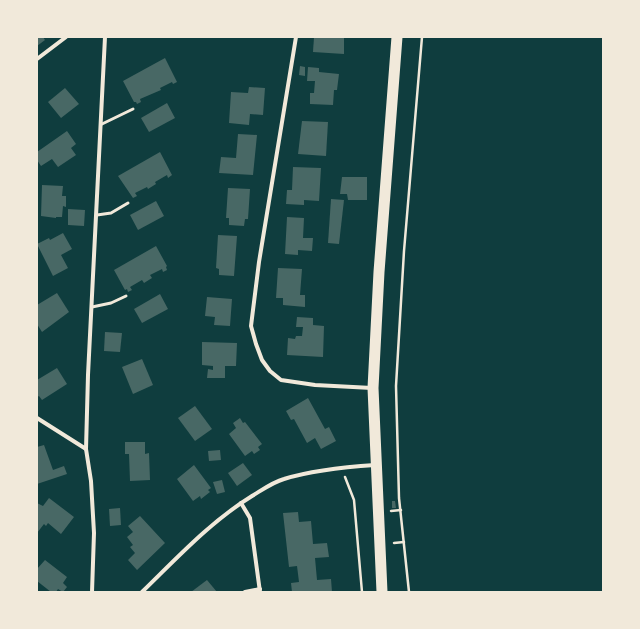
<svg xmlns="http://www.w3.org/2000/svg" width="640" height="629" viewBox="0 0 640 629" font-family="'Roboto Serif',serif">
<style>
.building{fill:#486865}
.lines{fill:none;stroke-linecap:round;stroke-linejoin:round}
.path{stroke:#f1e9da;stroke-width:2.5}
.service{stroke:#f1e9da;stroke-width:3}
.minor{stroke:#f1e9da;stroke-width:4}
.trunk{stroke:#f1e9da;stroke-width:11}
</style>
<rect width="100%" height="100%" fill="#0f3d3e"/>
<g class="building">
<polygon points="37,37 43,37 45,40 37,46"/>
<polygon points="314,37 344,37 344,54 313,52"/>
<polygon points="165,58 177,82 173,84 172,82 160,88 161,90 140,99 141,102 137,104 136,102 134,102 123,81"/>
<polygon points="300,66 305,67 305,76 299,75"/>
<polygon points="308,67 319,68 319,72 339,74 337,90 334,90 333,105 310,104 310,93 314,93 315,81 307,81"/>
<polygon points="249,87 265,88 263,115 250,114 249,125 229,123 231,92 248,93"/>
<polygon points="65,88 79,104 61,118 48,102"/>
<polygon points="167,103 175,118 149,132 141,118"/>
<polygon points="302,121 328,122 326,156 298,154"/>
<polygon points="67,131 76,144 71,148 76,155 58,167 52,159 41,166 37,160 37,152"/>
<polygon points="238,134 257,135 253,175 219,173 221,157 236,158"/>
<polygon points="160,152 172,175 168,178 167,175 155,182 156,184 148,189 147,187 135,193 137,196 133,198 118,176"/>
<polygon points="293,167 321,168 319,201 304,200 304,205 286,204 287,190 292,190"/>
<polygon points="342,177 367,177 367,200 348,200 347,194 340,194"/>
<polygon points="42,185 63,186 62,196 66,196 66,207 63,206 62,217 56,217 56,218 41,216"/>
<polygon points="228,188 250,189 248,219 245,219 244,226 229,225 229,218 226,218"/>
<polygon points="331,199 344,200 339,244 328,243"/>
<polygon points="156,201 164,216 138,230 130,215"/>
<polygon points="68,209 85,210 84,226 68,225"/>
<polygon points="287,217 304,218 303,238 313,238 312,251 298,250 298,255 285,254"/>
<polygon points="63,233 72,249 61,255 68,268 53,276 37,244 49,238 50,240"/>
<polygon points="218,235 237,236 234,276 219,275 219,269 216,268"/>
<polygon points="156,246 167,266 166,267 167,270 163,272 162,269 150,275 152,278 144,283 142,280 130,287 132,290 128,292 127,289 125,290 114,270"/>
<polygon points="278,268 302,269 300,295 305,295 305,307 283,305 283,298 276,298"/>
<polygon points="57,293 69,312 42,332 37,324 37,305"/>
<polygon points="160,294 168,309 142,323 134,309"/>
<polygon points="207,297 232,299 230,326 214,325 215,317 205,316"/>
<polygon points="297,317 313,318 313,325 324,326 323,357 287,355 288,338 295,339 296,336 302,336 303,327 296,327"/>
<polygon points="105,332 122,333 120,352 104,351"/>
<polygon points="202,342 237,343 236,366 225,366 225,378 207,378 208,369 213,370 213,366 202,365"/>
<polygon points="142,359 153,385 133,394 122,367"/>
<polygon points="57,368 67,384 42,400 39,396 37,397 37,380"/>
<polygon points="308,398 325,429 329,427 336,441 321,449 315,438 307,443 294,419 291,420 286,411"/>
<polygon points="195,406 212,429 195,441 178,418"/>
<polygon points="240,418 243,423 245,422 262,444 258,447 260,450 254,454 252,451 245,456 229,434 236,428 233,423"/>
<polygon points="125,442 145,442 145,454 149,453 150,480 130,481 129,454 125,454"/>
<polygon points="44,445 53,470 64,466 67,474 37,484 37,447"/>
<polygon points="220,450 221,460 209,461 208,451"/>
<polygon points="243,463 252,475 237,486 228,473"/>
<polygon points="194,465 211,488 208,490 210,492 201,499 200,496 193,501 177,479"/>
<polygon points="222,480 225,492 217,494 213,482"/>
<polygon points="49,498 74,517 61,534 48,523 46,526 44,524 37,533 37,503 43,506"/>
<polygon points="392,501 395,501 396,508 392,508"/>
<polygon points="120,508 121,525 110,526 109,509"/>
<polygon points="298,512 299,522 311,521 313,544 327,543 329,557 315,558 317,580 331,579 332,592 292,592 291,583 299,582 297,566 289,567 283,513"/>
<polygon points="140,516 165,543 137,570 128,560 135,553 130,547 133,545 127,537 133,532 128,526"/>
<polygon points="45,560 67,577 63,583 67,587 63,592 58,589 56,592 51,592 37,581 37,569"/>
<polygon points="207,580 217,592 191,592"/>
</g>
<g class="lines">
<g class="path">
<polyline points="345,477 354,500 362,592"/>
<polyline points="391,511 401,510"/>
<polyline points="394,543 404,542"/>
<polyline points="409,592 399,498 396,386 404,251 422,37"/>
</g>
<g class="service">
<polyline points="102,124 133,109"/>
<polyline points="97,215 111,213 128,203"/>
<polyline points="92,307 111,303 126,296"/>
</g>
<g class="minor">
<polyline points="296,37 259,262 251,326 256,344 262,360 270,371 281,380 315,385 372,388"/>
<polyline points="37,59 66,37"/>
<polyline points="37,418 86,449"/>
<polyline points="241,503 250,518 260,592"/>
<polyline points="92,592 94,533 91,481 86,449 88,375 105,37"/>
<path d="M142 592C177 558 210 522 252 496 262 490 273 482 284 479 313 470 345 467 375 465"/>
<polyline points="245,592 260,589"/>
</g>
<polyline class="trunk" points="382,592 373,388 379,272 397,37"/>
</g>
<rect width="640" height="629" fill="none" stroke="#f1e9da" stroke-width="76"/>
</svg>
